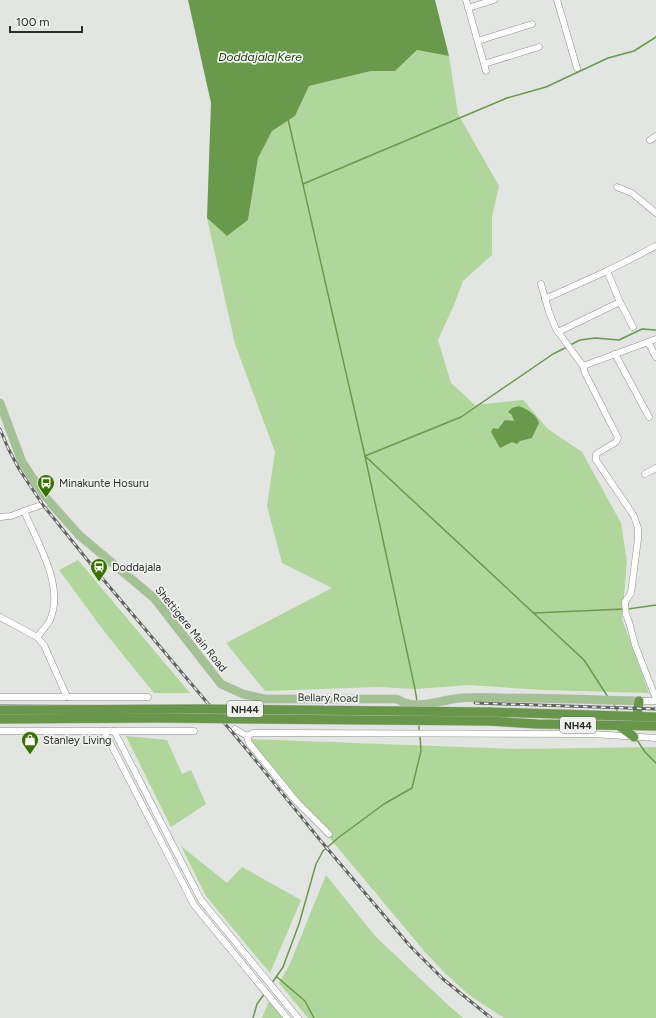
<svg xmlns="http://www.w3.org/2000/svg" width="656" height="1018" viewBox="0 0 656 1018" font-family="Figtree,sans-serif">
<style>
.green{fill:#b0d69c}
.water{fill:#699a4c}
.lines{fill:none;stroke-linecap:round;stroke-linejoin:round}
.stream{stroke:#699a4c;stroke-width:1.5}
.minor-casing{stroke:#90938f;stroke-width:7}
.major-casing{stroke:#c0c0bf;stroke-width:9}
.highway-casing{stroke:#c0c0bf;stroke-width:10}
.minor{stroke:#fff;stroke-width:6}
.major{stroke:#a4c194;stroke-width:8}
.highway{stroke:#68974c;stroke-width:9}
.rail-casing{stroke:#616360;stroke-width:3}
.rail{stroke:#eff2ee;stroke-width:1.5;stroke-dasharray:4.5;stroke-linecap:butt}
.highway-bridge-casing{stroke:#c0c0bf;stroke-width:10;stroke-linecap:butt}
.highway-bridge{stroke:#68974c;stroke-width:9}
.labels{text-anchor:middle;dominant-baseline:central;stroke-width:3.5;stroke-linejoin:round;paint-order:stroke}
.shield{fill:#eff2ee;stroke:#666866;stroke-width:1}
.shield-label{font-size:10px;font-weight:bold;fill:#2c2d2b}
.poi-label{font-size:11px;fill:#2c2d2b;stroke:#eff2ee;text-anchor:start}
.street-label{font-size:11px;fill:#2c2d2b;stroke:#eff2ee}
.water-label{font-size:12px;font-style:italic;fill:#1d3d03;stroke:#eff2ee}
</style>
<rect width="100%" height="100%" fill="#e2e5e1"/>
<g class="green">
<polygon points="417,50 449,56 458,114 499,186 492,216 492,255 463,281 454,305 438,340 451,383 475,405 523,400 548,429 582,452 621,523 627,562 622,619 649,693 542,690 469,685 415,689 379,687 265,691 226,643 332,588 282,563 267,506 275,452 235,344 207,218 227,236 248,220 258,158 272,131 295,116 309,86 371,71 395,71"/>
<polygon points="78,560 190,693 154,693 107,635 59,570"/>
<polygon points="126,736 167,740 182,774 191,770 206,804 171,827"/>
<polygon points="247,739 518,749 656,747 656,1018 504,1018 469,995 446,974 425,952"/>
<polygon points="181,846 227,883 242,867 301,900 270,973 206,896"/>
<polygon points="326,875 375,936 447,1004 463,1018 308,1018 279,983 289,966"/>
<polygon points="269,1001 283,1018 262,1018"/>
</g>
<g class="water">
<polygon points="188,0 435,0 449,56 417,50 395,71 371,71 309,86 295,116 272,131 258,158 248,220 227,236 207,218 211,103"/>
<path d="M519 406C528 410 536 414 539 423L532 438 520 441 517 444 512 442 500 448 491 432 493 428 498 429 505 420 514 421 512 415 508 412 512 408Z"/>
</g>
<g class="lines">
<g class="stream">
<polyline points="288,119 365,456 415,689 417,701"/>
<polyline points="303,184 507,98 546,87 608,58 634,51 656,37"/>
<polyline points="570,345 580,340 595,338 619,340 642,329 656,330"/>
<polyline points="567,347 553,354 461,417 365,456 584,660 608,697"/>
<polyline points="628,609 656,605"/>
<polyline points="534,613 624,609"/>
<polyline points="613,703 618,712"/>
<polyline points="419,723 419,731"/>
<polyline points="637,740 645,752 656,763"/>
<polyline points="277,977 305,1001 314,1018"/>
<polyline points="272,983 283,967 299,924 316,864 323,851 338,838 384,804 412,788 421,751 420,735"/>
<polyline points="253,1018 257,1004 265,993"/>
</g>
<defs>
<g id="minor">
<polyline points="466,0 486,71"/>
<polyline points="557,0 577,68"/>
<polyline points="468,8 494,0"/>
<polyline points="478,41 532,24"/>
<polyline points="484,64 539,47"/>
<polyline points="650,140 656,136"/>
<polyline points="617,187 632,193 656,213"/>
<polyline points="607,271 620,302 633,327"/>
<polyline points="541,284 549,312 556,329 583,366 585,373 618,438 616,442 596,454 596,460 634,516 638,528 638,539 631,593 625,602 626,615 629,622 635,645 656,699"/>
<polyline points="545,299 607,271 656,246"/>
<polyline points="558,332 620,302"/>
<polyline points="648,342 656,357"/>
<polyline points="615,354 649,417"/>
<polyline points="583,366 656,339"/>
<polyline points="645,474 656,468"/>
<polyline points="0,517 11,516 24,511"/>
<polyline points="0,617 37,637 44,645 67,697"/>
<path d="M37 637C41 632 47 626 50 620 65 586 37 542 24 511L50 502"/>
<polyline points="0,697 148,697"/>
<polyline points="639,701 656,701"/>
<polyline points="235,729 247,736"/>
<polyline points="0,731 194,731"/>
<polyline points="104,731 194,905 287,1018"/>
<polyline points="114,731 201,900 298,1018"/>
<polyline points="329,834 297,802 249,743 247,736 253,733 270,733 592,734 656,738"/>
</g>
<path id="major" d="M0 403 22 462 46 498 79 535 154 598 221 684 243 694 265 699H397C417 712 441 699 462 698 479 697 497 698 514 698 556 698 597 700 639 701"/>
<g id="highway">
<polyline points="489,712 656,717"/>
<polyline points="637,716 639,701"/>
<polyline points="488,721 537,724 656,726"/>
<polyline points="618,725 634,737"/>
</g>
</defs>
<use href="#minor" class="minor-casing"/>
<use href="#major" class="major-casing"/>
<use href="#highway" class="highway-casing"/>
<use href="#minor" class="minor"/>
<use href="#major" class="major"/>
<use href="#highway" class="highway"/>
<defs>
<g id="rail">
<polyline points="0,429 8,448 19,469 43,505 102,578 248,751 320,840 410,946 443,979 491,1018"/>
<polyline points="475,703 656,709"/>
<polyline points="0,706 374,708"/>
</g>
</defs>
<use href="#rail" class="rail-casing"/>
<use href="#rail" class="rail"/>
<defs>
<g id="highway-bridge">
<polyline points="0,710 198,709 489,712"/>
<polyline points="0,719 157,718 488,721"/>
</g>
</defs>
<use href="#highway-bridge" class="highway-bridge-casing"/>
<use href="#highway-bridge" class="highway-bridge"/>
</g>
<defs>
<symbol id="bus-pin" viewBox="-11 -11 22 30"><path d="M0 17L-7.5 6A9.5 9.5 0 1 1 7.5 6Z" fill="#387100" stroke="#eff2ee"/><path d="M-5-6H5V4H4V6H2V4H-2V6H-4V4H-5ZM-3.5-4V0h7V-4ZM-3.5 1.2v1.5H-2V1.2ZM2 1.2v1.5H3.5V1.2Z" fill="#fff"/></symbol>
<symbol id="station-pin" viewBox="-11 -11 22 30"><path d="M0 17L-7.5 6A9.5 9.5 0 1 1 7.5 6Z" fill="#387100" stroke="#eff2ee"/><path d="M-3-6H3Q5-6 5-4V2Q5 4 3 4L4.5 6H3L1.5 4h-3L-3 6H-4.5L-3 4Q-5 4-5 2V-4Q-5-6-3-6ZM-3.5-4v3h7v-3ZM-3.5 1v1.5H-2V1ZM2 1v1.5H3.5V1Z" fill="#fff"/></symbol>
<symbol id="shop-pin" viewBox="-11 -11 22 30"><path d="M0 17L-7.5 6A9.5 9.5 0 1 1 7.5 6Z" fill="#387100" stroke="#eff2ee"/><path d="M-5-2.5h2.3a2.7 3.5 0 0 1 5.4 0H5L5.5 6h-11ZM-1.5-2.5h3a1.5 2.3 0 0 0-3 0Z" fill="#fff"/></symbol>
</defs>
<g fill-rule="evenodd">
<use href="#bus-pin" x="36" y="473" width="20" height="27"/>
<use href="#station-pin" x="89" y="557" width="20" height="27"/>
<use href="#shop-pin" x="20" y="730" width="20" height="27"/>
</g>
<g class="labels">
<g class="shield">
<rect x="227" y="701" width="36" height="16" rx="3"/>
<rect x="560" y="717" width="36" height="16" rx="3"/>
</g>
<g class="shield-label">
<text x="245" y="709">NH44</text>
<text x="578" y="725">NH44</text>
</g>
<g class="poi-label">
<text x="59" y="483">Minakunte Hosuru</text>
<text x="112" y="567">Doddajala</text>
<text x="43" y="740">Stanley Living</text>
</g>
<g class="street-label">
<text transform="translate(191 629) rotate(51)">Shettigere Main Road</text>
<text transform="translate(328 698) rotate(1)">Bellary Road</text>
</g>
<g class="water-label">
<text x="260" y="57">Doddajala Kere</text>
</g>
</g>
<path d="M10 26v6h72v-6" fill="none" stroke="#2c2d2b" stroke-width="2"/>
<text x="16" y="26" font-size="12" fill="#2c2d2b" stroke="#eff2ee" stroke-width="3" paint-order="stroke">100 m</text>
</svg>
